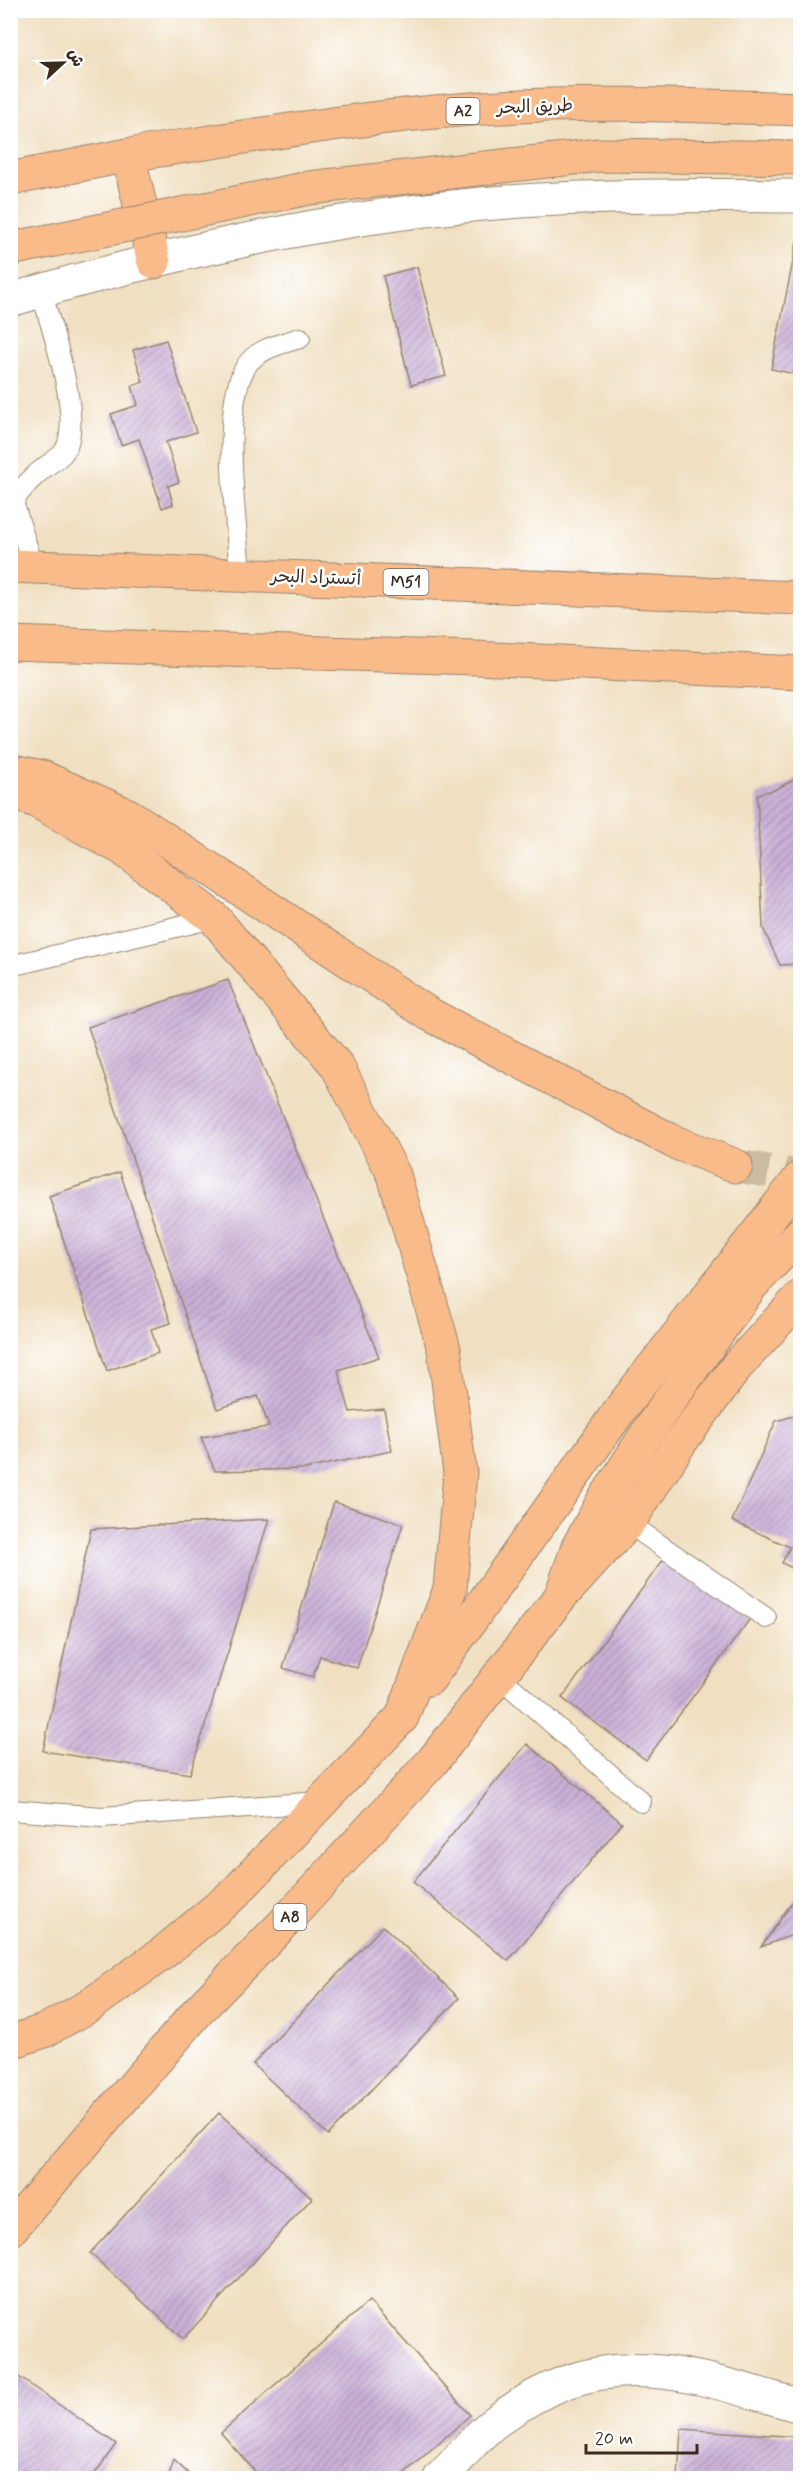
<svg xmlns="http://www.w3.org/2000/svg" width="811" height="2489" viewBox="0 0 811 2489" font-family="Mynerve,'Playpen Sans Arabic',sans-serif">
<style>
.building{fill:url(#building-hatch)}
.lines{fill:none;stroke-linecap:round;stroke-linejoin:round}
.motorway-tunnel{stroke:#ccbba0;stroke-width:33;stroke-dasharray:33 16;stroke-linecap:butt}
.service-casing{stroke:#96846f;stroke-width:22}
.minor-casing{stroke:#96846f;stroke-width:35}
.tertiary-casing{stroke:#96846f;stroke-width:35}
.primary-casing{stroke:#96846f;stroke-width:35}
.trunk-casing{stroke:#96846f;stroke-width:35}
.motorway-casing{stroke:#96846f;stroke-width:35}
.service{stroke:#fff;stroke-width:20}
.minor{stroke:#fff;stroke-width:33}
.tertiary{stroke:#fff;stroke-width:33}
.primary{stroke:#fabb8b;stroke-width:33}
.trunk{stroke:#fabb8b;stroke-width:33}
.motorway{stroke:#fabb8b;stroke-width:33}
.motorway-bridge-casing{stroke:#96846f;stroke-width:35;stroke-linecap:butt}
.motorway-bridge{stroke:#fabb8b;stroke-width:33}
.labels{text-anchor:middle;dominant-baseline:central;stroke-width:5;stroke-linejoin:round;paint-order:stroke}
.shield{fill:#fff;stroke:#766a62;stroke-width:1.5}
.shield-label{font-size:16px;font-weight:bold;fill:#3b2a1e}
.street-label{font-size:18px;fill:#3b2a1e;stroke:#fff}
</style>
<defs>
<pattern id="building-hatch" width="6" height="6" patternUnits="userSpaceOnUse" patternTransform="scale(1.5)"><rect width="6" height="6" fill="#cbb1d8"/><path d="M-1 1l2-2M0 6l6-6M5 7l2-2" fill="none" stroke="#a690af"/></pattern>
</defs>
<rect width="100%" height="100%" fill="#fff"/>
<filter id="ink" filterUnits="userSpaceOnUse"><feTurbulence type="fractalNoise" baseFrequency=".0167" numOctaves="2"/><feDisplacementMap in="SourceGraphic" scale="12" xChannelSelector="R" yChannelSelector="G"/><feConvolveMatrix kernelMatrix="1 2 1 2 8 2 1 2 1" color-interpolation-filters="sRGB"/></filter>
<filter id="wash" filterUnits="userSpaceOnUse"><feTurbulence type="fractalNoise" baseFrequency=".008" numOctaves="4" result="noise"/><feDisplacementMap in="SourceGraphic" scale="24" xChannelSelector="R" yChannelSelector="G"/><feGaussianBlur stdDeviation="1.35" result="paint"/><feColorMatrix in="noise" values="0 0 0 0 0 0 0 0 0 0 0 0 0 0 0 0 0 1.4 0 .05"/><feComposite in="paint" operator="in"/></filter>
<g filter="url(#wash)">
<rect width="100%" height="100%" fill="#f0dfc0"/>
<g id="blocks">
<g class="building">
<polygon points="799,232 800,233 800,375 771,369"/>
<polygon points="417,267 446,376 411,385 383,276"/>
<polygon points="166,340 196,432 166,442 179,482 168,486 173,504 162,508 139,439 121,445 111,414 138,405 132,386 143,382 133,350"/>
<polygon points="800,777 800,964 780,965 763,928 757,794 774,790"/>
<polygon points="228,980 379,1357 338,1370 350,1412 384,1409 392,1451 304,1469 215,1471 201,1437 269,1427 258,1396 217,1409 88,1027"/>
<polygon points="120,1172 171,1323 151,1329 158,1353 107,1371 49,1196"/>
<polygon points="800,1414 800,1572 782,1563 790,1547 732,1521 776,1421"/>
<polygon points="334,1502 403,1524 357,1668 320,1656 313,1677 283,1668"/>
<polygon points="269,1519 190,1774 43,1751 91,1529"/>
<polygon points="666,1556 750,1619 646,1760 562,1698"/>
<polygon points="527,1744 622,1823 508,1961 413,1882"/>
<polygon points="800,1891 800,1932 761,1947"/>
<polygon points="383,1926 459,1998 328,2135 253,2064"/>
<polygon points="219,2113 312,2198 183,2339 90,2253"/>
<polygon points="369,2301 470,2415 399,2478 261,2478 221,2433"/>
<polygon points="10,2371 116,2444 92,2478 10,2478"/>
<polygon points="681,2429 800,2437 800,2478 678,2478"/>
<polygon points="174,2460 193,2478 168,2478"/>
</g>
</g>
</g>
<g filter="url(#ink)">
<use href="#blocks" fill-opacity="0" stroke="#96846f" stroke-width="1.5"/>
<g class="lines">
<polyline class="motorway-tunnel" points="736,1166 800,1176"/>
<defs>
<g id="service">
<path d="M33 566 13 502C22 488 31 478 44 468 50 463 58 459 63 453 86 424 50 325 41 290"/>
<path d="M240 575C237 523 220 412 245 368 255 349 281 344 300 338"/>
<polyline points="10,966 214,918"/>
<polyline points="628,1523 766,1618"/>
<polyline points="500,1677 641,1802"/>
<polyline points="10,1810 102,1817 321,1802"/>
</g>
<path id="minor" d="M440 2478C458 2461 474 2438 494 2423 602 2340 683 2372 800 2406"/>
<path id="tertiary" d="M10 300C159 255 328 218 482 204 588 195 694 195 800 196"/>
<path id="primary" d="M154 262 128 155C252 136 376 114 501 107 601 101 701 106 800 109"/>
<g id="trunk">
<polyline points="10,179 128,155"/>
<polyline points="10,2042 44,2031 89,2006 163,1953 234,1894 402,1717"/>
<polyline points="10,2230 198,2011 284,1923 432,1762 561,1596"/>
</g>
<g id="motorway">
<polyline points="10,566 800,598"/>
<polyline points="10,643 476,658 800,673"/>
<polyline points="10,770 42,777 130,816 429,1014 674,1142 736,1166"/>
<polyline points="10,792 36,801 123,849 214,918 337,1066 394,1175 444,1349 460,1473 450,1589 402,1717"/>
<polyline points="568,1589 628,1523 682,1440 737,1366 800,1297"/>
<polyline points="561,1596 578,1547 602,1503 655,1421 751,1286 800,1234"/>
<polyline points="429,1679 622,1407 800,1178"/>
</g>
</defs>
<use href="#service" class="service-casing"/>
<use href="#minor" class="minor-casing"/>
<use href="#tertiary" class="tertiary-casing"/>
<use href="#primary" class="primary-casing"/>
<use href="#trunk" class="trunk-casing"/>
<use href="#motorway" class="motorway-casing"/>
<use href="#service" class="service"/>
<use href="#minor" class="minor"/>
<use href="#tertiary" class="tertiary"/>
<use href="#primary" class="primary"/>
<use href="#trunk" class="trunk"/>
<use href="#motorway" class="motorway"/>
<defs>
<polyline id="motorway-bridge" points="10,249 309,188 600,155 800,158"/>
</defs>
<use href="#motorway-bridge" class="motorway-bridge-casing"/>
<use href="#motorway-bridge" class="motorway-bridge"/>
</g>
</g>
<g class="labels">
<g class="shield">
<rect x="446.5" y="98" width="33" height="26" rx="4.5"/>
<rect x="383.5" y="569" width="45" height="26" rx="4.5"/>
<rect x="273.5" y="1904" width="33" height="26" rx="4.5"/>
</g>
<g class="shield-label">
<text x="463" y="111">A2</text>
<text x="406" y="582">M51</text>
<text x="290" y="1917">A8</text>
</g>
<g class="street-label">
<text transform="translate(535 107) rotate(-2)">طريق البحر</text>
<text transform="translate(316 578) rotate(2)">أتستراد البحر</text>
</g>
</g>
<rect width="811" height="2489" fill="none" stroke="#fff" stroke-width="36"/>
<g transform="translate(63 63) rotate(68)" stroke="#ffffff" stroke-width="4.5" paint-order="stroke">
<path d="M0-4.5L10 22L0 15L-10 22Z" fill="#3b2a1e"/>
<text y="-9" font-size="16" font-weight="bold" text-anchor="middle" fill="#3b2a1e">ش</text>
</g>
<path d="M586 2444v9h111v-9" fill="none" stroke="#3b2a1e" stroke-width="3"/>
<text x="595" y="2444" font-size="18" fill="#3b2a1e" stroke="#ffffff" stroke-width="4.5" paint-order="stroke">20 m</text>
</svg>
